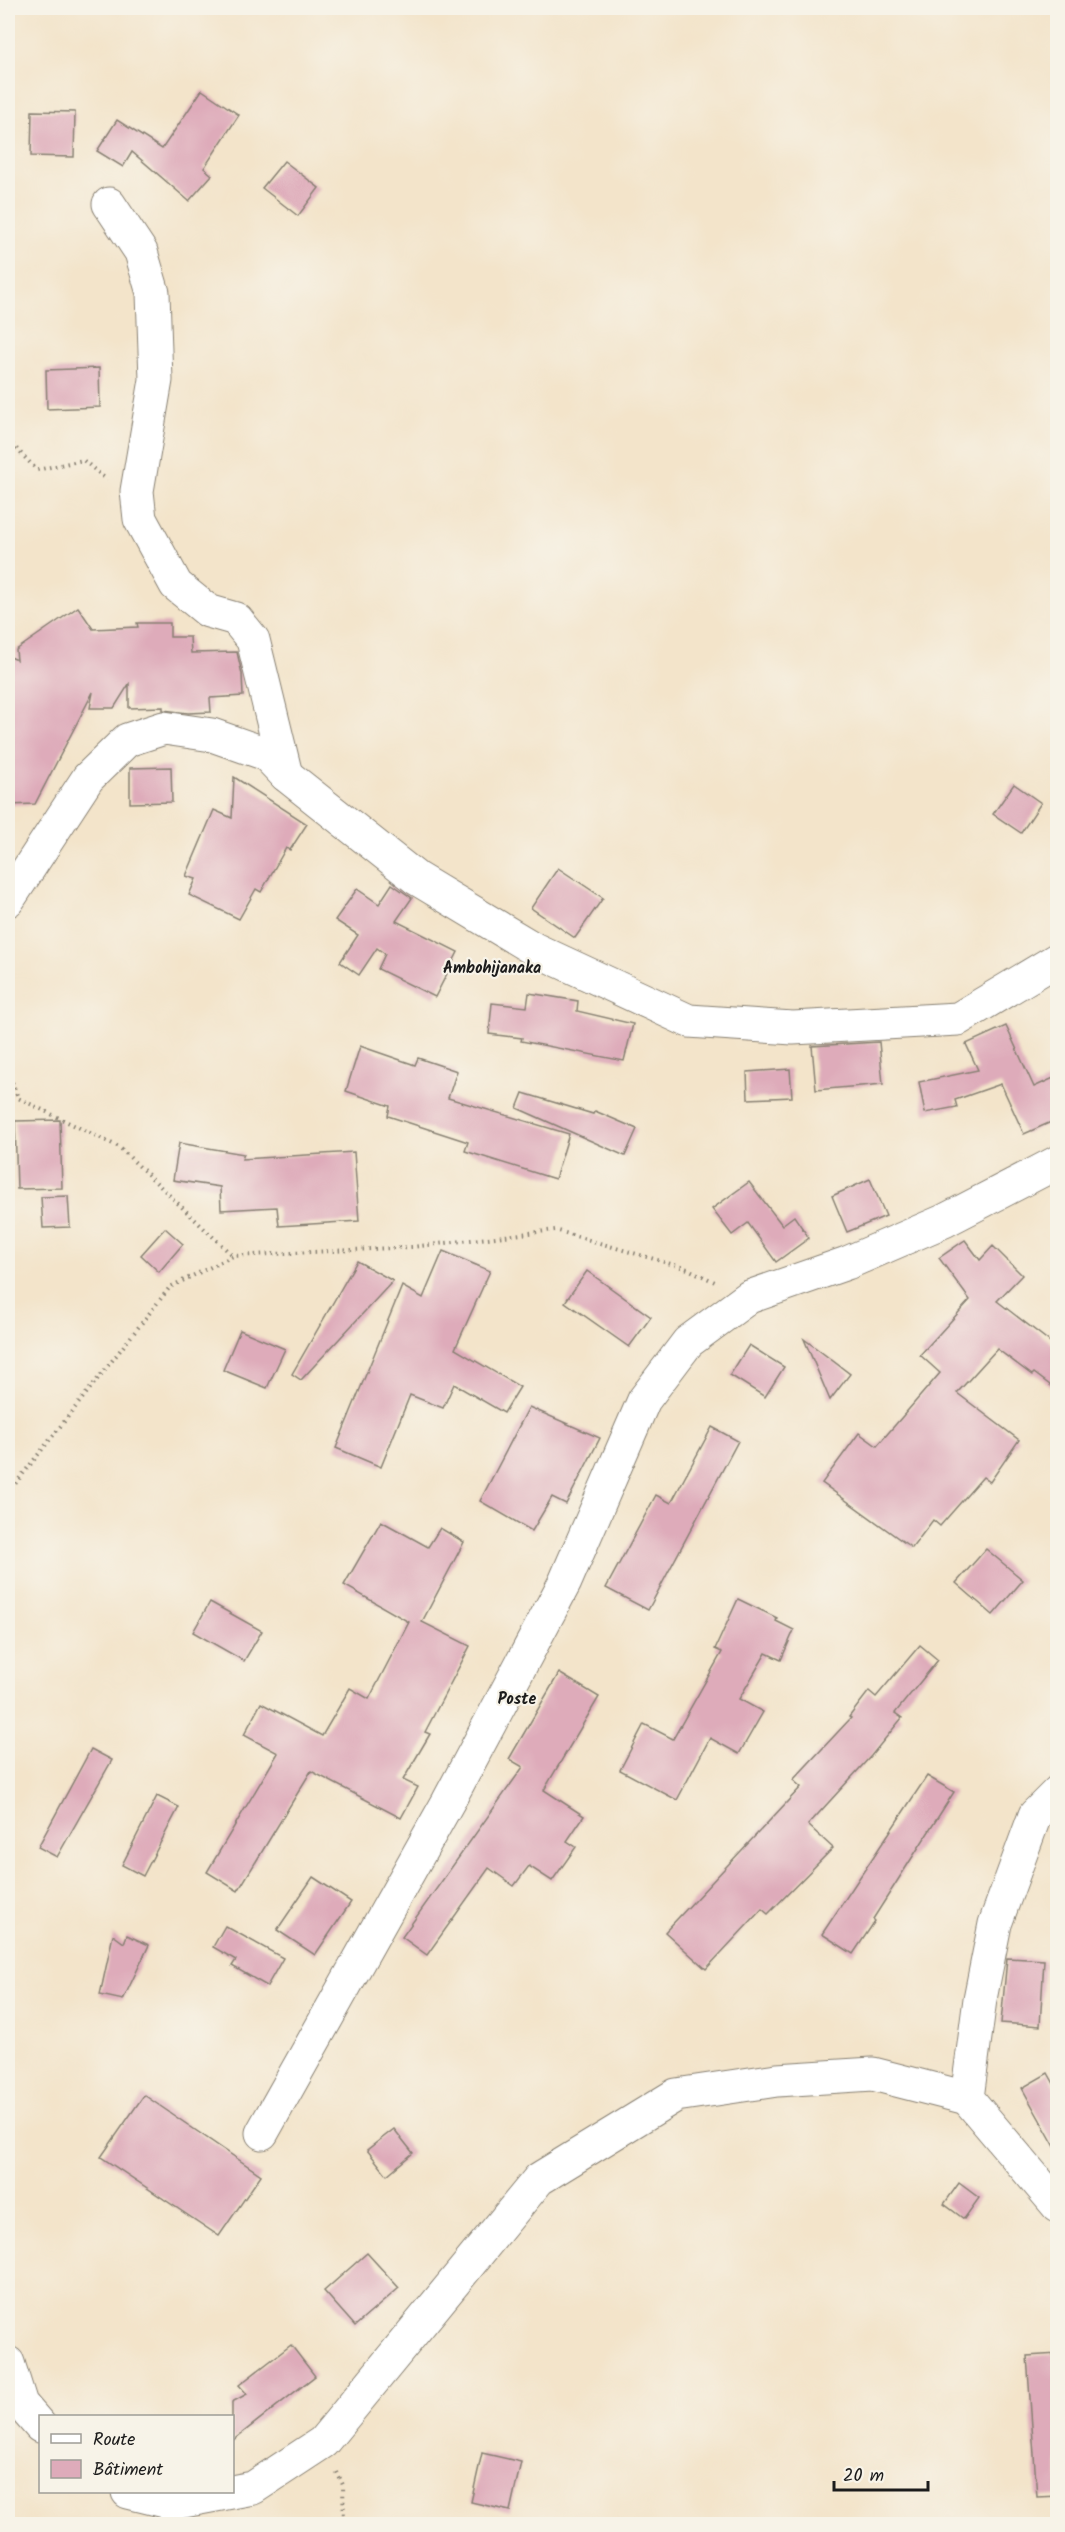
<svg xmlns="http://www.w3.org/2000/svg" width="1065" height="2532" viewBox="0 0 1065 2532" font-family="Kalam,sans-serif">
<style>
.building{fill:#deabba}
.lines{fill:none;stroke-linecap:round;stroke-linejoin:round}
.street-casing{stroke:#888073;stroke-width:35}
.secondary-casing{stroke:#888073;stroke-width:35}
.path{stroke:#888073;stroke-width:4;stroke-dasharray:1.5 4.5;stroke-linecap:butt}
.street{stroke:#fff;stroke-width:33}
.secondary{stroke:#fff;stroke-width:33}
.labels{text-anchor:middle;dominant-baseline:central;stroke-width:4.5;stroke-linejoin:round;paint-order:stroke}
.neighbourhood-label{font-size:16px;font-weight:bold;fill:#1c1c1c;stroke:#f7f3e8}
</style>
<rect width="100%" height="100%" fill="#f7f3e8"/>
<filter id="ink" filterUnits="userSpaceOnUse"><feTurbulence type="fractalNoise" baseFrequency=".0167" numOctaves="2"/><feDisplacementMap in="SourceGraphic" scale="12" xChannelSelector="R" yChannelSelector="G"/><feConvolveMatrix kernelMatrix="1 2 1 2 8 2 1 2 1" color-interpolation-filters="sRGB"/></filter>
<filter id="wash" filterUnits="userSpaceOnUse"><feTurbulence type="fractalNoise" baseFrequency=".008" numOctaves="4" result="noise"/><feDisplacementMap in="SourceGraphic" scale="24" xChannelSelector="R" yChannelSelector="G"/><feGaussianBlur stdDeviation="1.35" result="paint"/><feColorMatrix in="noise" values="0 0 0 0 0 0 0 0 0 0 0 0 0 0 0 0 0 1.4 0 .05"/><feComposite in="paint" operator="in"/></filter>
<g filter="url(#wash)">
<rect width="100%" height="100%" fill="#f3e4ca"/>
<g id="blocks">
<g class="building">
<polygon points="202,90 239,115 204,168 212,175 189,201 132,152 123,167 97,151 117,120 162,149"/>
<polygon points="32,111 75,112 74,157 31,156"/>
<polygon points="284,161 319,188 298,216 262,188"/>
<polygon points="99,368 100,407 47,409 46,370"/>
<polygon points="78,607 93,629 138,627 137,623 170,623 170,637 190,637 191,653 237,652 242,674 243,696 210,698 211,712 188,713 163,710 163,707 129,708 129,684 114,708 90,708 93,692 35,804 8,805 8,656 17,660 16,650"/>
<polygon points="171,767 172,802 130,803 130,768"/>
<polygon points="234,777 307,824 290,850 286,848 261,892 256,889 239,919 189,895 196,879 186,876 214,810 232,818"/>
<polygon points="1014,784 1041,803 1021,833 993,814"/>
<polygon points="558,868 603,898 575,938 531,908"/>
<polygon points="392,884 412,898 396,921 458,952 435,997 378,969 385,954 377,948 359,975 340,962 358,935 335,920 357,889 379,904"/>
<polygon points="529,993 578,1001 577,1011 633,1024 624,1061 521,1041 522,1038 489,1034 492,1003 527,1007"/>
<polygon points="1006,1026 1034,1087 1058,1076 1058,1119 1024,1134 1001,1084 955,1100 957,1107 925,1113 919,1082 978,1070 966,1044"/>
<polygon points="879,1042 883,1084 816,1090 812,1046"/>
<polygon points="360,1046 415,1065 418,1058 457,1071 448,1098 569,1134 555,1179 465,1151 468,1142 388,1116 390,1106 346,1091"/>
<polygon points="790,1069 792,1097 748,1099 747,1072"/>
<polygon points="523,1093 593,1114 595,1111 637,1129 625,1156 517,1108"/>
<polygon points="60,1120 62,1188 17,1189 15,1121"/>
<polygon points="179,1143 244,1154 242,1159 354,1152 359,1221 279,1226 277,1207 221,1210 220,1187 173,1180"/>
<polygon points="870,1179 886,1216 847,1232 832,1196"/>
<polygon points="749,1182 782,1225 794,1216 809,1238 776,1262 748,1223 732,1235 712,1209"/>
<polygon points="68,1196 70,1227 43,1228 41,1197"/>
<polygon points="165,1228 183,1244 159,1272 141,1255"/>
<polygon points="965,1240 980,1260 993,1246 1022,1275 997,1301 1058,1348 1058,1391 1034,1373 1032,1375 997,1349 957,1393 1019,1440 990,1482 983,1477 940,1526 933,1520 912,1548 822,1483 859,1433 877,1446 940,1373 920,1355 970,1300 939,1258"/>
<polygon points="443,1251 490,1271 455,1349 520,1387 504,1413 454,1384 443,1408 410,1395 381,1467 336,1448 402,1286 423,1298"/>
<polygon points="357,1261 393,1281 301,1380 292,1374"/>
<polygon points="587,1271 651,1317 629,1347 565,1302"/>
<polygon points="240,1330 285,1349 267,1388 223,1370"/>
<polygon points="804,1339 850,1374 830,1400"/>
<polygon points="749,1345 784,1367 765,1397 730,1375"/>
<polygon points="529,1407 600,1438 566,1504 552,1497 532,1531 480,1501"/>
<polygon points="712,1427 738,1441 648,1610 606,1588 656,1495 671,1503"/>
<polygon points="381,1521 428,1547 440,1528 464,1542 422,1622 470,1646 425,1732 430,1734 403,1780 418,1787 401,1818 311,1771 238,1891 207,1872 278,1753 244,1735 261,1703 322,1736 350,1688 369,1699 409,1622 344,1585"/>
<polygon points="986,1549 1023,1580 993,1615 956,1583"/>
<polygon points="738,1599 777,1618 776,1621 794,1630 781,1660 766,1653 739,1699 763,1712 739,1754 710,1738 677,1800 620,1770 644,1724 673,1739 722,1652 715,1649"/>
<polygon points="210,1602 262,1631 244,1661 193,1632"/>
<polygon points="920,1645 938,1660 895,1713 902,1718 871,1756 808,1825 833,1848 768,1914 762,1909 706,1969 665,1932 801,1787 793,1780 851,1718 849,1717 869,1691 876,1697"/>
<polygon points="559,1673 599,1697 544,1790 584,1816 567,1841 576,1847 552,1881 529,1866 514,1886 489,1868 427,1955 402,1937 523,1767 509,1759"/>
<polygon points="91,1749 112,1760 57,1857 38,1847"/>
<polygon points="927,1776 954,1792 873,1919 875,1921 853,1954 822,1934"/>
<polygon points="157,1796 179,1807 143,1876 122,1865"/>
<polygon points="313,1877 351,1902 315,1955 277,1930"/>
<polygon points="225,1926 283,1958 267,1986 232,1966 236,1960 213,1947"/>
<polygon points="113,1935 124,1943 127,1935 149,1945 123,2000 100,1995"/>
<polygon points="1007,1958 1044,1960 1040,2026 1001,2023"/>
<polygon points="1048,2073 1058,2091 1058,2152 1022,2088"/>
<polygon points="144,2095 261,2175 219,2236 101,2157"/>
<polygon points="394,2129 413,2153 387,2175 367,2150"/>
<polygon points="959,2183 979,2198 964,2219 944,2204"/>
<polygon points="367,2253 399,2288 355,2326 324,2291"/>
<polygon points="291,2345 315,2376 232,2441 232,2402 247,2394 239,2385"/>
<polygon points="1058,2354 1058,2496 1037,2497 1027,2356"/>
<polygon points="482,2453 521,2462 510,2511 471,2502"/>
</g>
</g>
</g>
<g filter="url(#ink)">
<use href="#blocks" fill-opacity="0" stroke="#888073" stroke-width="1.5"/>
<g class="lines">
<defs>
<g id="street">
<polyline points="109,204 141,252 153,293 156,380 137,491 140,519 176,585 208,611 236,619 253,640 286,775"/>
<polyline points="8,900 88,778 127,740 164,728 212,735 266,754 286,775 416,878 534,949 689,1021 793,1028 958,1019 1058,959"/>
<polyline points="262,2133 448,1802 565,1582 644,1400 688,1342 749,1297 847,1263 944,1221 1058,1162"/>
<polyline points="8,2363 21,2404 40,2426"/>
<polyline points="128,2492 173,2503 253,2488 323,2442 539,2179 676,2095 777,2080 873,2074 967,2098"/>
</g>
<polyline id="secondary" points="1058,1792 1035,1815 995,1924 980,1999 967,2098 1058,2206"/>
</defs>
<use href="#street" class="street-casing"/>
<use href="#secondary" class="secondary-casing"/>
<g class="path">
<polyline points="8,440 37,470 83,460 107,480"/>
<polyline points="8,1071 18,1098 119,1147 233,1256"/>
<polyline points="8,1493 170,1287 233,1256 412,1247 555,1230 688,1269 715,1282"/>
<polyline points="337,2472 343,2485 344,2524"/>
</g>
<use href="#street" class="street"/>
<use href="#secondary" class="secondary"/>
</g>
</g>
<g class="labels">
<g class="neighbourhood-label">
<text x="492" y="968">Ambohijanaka</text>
<text x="517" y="1699">Poste</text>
</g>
</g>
<rect width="1065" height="2532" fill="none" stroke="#f7f3e8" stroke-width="30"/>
<rect x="39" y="2415" width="195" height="78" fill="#f7f3e8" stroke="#9f9d96" stroke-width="1.5"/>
<rect x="51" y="2434" width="30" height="9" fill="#ffffff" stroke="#9f9d96" stroke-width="1.5"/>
<text x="93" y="2445" font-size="18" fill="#1c1c1c">Route</text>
<rect x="51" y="2460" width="30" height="18" fill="#deabba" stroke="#9f9d96" stroke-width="1.5"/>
<text x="93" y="2475" font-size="18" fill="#1c1c1c">Bâtiment</text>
<path d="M834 2481v9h94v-9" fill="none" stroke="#1c1c1c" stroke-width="3"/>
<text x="843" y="2481" font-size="18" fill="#1c1c1c" stroke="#f7f3e8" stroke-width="4.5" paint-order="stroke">20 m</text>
</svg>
